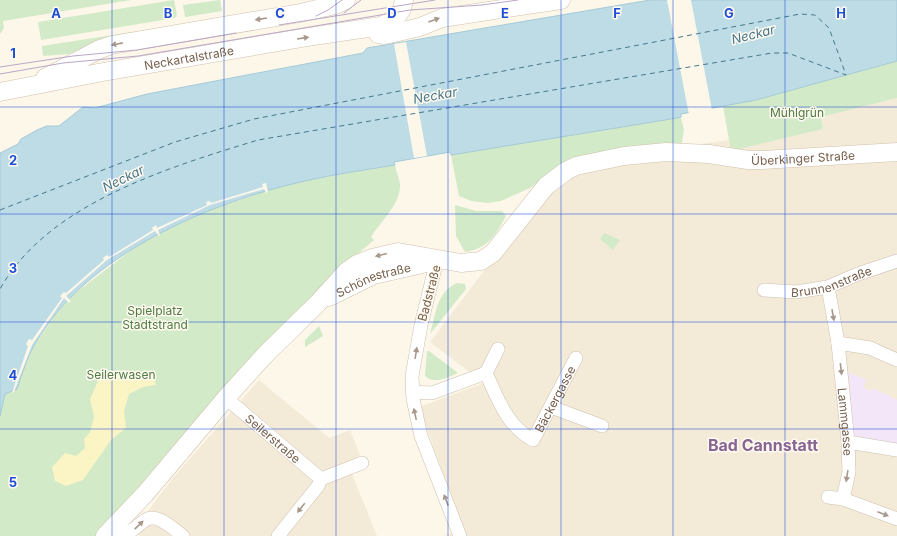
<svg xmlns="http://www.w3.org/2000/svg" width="897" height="536" viewBox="0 0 897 536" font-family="Inter,sans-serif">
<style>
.residential{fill:#f4ead8}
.education{fill:#f4e6f9}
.green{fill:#d2eac7}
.sand{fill:#fbf4c5}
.water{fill:#bddce6;stroke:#a4cad8}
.pier{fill:#fcf7e9}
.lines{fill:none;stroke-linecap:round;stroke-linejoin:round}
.ferry{stroke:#47778a;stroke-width:1;stroke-dasharray:5 4;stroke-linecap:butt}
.street-casing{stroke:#cec0af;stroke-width:14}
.secondary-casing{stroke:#d1c1ac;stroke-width:19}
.street{stroke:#fff;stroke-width:13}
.secondary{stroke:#fff;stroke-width:18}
.tram{stroke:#bba7c7;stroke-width:1}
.oneway{fill:#a7988b}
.grid{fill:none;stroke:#1d4ed8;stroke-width:1;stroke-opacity:0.55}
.labels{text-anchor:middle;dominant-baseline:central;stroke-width:3;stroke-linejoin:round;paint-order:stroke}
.street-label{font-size:12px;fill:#77604d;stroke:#fffaf0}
.park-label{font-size:12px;fill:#4f7c44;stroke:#fffaf0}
.water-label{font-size:13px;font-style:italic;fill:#47778a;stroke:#fffaf0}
.district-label{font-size:16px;font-weight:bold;fill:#886592;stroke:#fffaf0}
.grid-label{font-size:13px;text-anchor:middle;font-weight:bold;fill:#1d4ed8;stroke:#fffaf0;stroke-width:3;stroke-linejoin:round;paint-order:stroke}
</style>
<rect width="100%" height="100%" fill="#fcf7e9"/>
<g class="residential">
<polygon points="897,98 897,536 445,536 463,528 419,407 484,383 430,342 566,163 729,140 731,150 823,129 821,117"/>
<polygon points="259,380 329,438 350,430 360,455 348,464 377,536 139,536 148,511 172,479"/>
</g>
<polygon class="education" points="849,372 867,380 863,387 872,391 873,388 897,400 897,446 851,439"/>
<g class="green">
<polygon points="0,0 131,0 3,21 4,28 0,34"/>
<polygon points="174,0 177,15 175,18 41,40 38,22"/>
<polygon points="220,0 222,11 185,17 183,5"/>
<polygon points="132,32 133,35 91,45 69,54 43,56 42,46"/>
<polygon points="897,61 897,98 821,117 823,129 731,151 723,106 756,100"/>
<polygon points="681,117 684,130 681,147 553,171 530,188 501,201 488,203 471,201 459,196 451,155"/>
<path d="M395 165C396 171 400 180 400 186 400 205 380 222 371 237L374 240 346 264 221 390 97 536H0V416L5 394 26 364 35 344 55 315 74 294 134 248 161 232 207 211 268 190 306 180Z"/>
<path d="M455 205 476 211H502L506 216C495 236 488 248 465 252L456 236Z"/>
<polygon points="604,233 620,240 613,250 600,239"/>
<path d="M457 283 465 284 466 289 430 334C436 315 436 292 457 283Z"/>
<polygon points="319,326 323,336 305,347 305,340"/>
<path d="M427 351H429L458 373C448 377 435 385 425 376Z"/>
</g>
<polygon class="sand" points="114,371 153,376 156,385 143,387 129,394 124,411 126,428 111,440 83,480 66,486 55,481 52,467 65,453 76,456 85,448 84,439 90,432 94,417 90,399 99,379"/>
<path class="water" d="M650 0H897V61L756 100 681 114V117L677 118 451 155 450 152 394 162 395 165C365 170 335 174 305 181 210 202 85 255 35 344 27 358 22 374 17 389L5 394 0 416V153L18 144 21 139 37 130 47 126H59L83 107 95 108 147 94 363 53 367 48Z"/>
<g class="pier">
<polygon points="667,0 691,0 712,110 689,115"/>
<polygon points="406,42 427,156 414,158 394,44"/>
<polygon points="266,183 268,192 266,193 264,189 210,205 158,230 160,235 159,236 155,231 107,260 66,296 71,301 69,303 64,298 32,345 14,392 12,393 28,346 26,344 29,339 32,340 62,298 60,296 64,292 66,293 104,260 103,258 107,255 109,257 153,230 152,228 156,225 157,228 207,205 206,202 210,201 211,203 263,187 262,184"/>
</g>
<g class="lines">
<path class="ferry" d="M0 210 175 142 254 119 800 14 815 15 829 28 846 75 788 53H772L258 140C170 167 48 203 0 289"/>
<defs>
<g id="street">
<polyline points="437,260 421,325 412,376 413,399 421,436 460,536"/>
<path id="s1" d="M828 287 838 343 848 442 849 472 843 499"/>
<path id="s2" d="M764 290 796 292 828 287 858 274 897 261"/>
<polyline points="838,343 870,348 897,360"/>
<path id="s3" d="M486 373C498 399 506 425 533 440L576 358"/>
<polyline points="486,373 498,349"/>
<polyline points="412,392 432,393 486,373"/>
<path id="s4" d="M226 398 321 479"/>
<polyline points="551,407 602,426"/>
<polyline points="848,442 897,450"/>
<polyline points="828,497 843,499 897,519"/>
<path d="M119 535C133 532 133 529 144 521 156 511 173 529 183 536"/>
<polyline points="278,536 318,486 321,479 362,463"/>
</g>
<g id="secondary">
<polyline points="378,34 385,35 420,27 442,18 561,0"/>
<polyline points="45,78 100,49 112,45 300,13 335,5 346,0"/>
<path id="s5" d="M0 92 103 72 308 37 381 26 395 19 402 9 404 0"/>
<path id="s6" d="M329 297 374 275 435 261"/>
<path id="s7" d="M105 536 145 494 226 398 265 355 318 303 347 271 357 264 372 258 398 252 461 263 481 261 493 253 546 186 566 171 576 166 624 156 666 152 709 154 748 160H762L897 152"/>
</g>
</defs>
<use href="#street" class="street-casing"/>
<use href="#secondary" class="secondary-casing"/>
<use href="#street" class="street"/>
<use href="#secondary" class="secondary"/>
<g class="tram">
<polyline points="344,13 361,0"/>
<polyline points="316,16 328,10 342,0"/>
<polyline points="279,25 435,0"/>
<polyline points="0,67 73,56 137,50 236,33"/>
<polyline points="0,74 63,63 138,56 410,10 482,5 518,0"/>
</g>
</g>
<defs><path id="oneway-solid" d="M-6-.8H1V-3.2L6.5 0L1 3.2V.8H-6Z"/></defs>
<g class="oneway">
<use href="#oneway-solid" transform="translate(261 19) rotate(171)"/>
<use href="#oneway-solid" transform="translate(434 20) rotate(-20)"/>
<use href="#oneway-solid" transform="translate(303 38) rotate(-9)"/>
<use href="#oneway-solid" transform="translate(117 44) rotate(169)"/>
<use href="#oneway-solid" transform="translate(381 255) rotate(166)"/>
<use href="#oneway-solid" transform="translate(833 315) rotate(80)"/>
<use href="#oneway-solid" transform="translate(416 353) rotate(-81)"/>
<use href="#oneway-solid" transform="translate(841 369) rotate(83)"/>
<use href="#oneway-solid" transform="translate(415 414) rotate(-102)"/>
<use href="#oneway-solid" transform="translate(847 476) rotate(99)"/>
<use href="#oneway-solid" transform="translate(446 500) rotate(-111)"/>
<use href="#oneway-solid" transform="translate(301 508) rotate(129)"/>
<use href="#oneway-solid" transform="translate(883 514) rotate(21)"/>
<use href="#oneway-solid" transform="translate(139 525) rotate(-44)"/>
</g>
<path class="grid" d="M112 0V536M224 0V536M336 0V536M448 0V536M561 0V536M673 0V536M785 0V536M0 107H897M0 214H897M0 322H897M0 429H897"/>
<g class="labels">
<g class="street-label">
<text stroke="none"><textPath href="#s5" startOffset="192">Neckartalstraße</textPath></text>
<text stroke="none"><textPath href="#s7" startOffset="863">Überkinger Straße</textPath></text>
<text stroke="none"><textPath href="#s2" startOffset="69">Brunnenstraße</textPath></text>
<text stroke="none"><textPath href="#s6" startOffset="48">Schönestraße</textPath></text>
<text transform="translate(429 293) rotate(-75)">Badstraße</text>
<text stroke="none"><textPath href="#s3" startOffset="130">Bäckergasse</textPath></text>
<text stroke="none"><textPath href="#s1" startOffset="136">Lammgasse</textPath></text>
<text stroke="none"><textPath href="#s4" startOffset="62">Seilerstraße</textPath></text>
</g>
<g class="park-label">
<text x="797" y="112">Mühlgrün</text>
<text x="155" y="310">Spielplatz<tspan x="155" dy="14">Stadtstrand</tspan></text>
<text x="121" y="374">Seilerwasen</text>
</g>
<g class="water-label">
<text transform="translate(753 34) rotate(-14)">Neckar</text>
<text transform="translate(435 95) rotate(-10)">Neckar</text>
<text transform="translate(123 178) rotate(-26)">Neckar</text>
</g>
<g class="district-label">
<text x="763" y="445">Bad Cannstatt</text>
</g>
</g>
<g class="grid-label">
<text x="56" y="18">A</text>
<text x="168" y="18">B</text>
<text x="280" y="18">C</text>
<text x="392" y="18">D</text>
<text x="505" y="18">E</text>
<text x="617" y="18">F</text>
<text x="729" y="18">G</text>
<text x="841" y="18">H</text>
<text x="13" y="58">1</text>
<text x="13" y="165">2</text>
<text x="13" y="273">3</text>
<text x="13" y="380">4</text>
<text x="13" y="487">5</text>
</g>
</svg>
